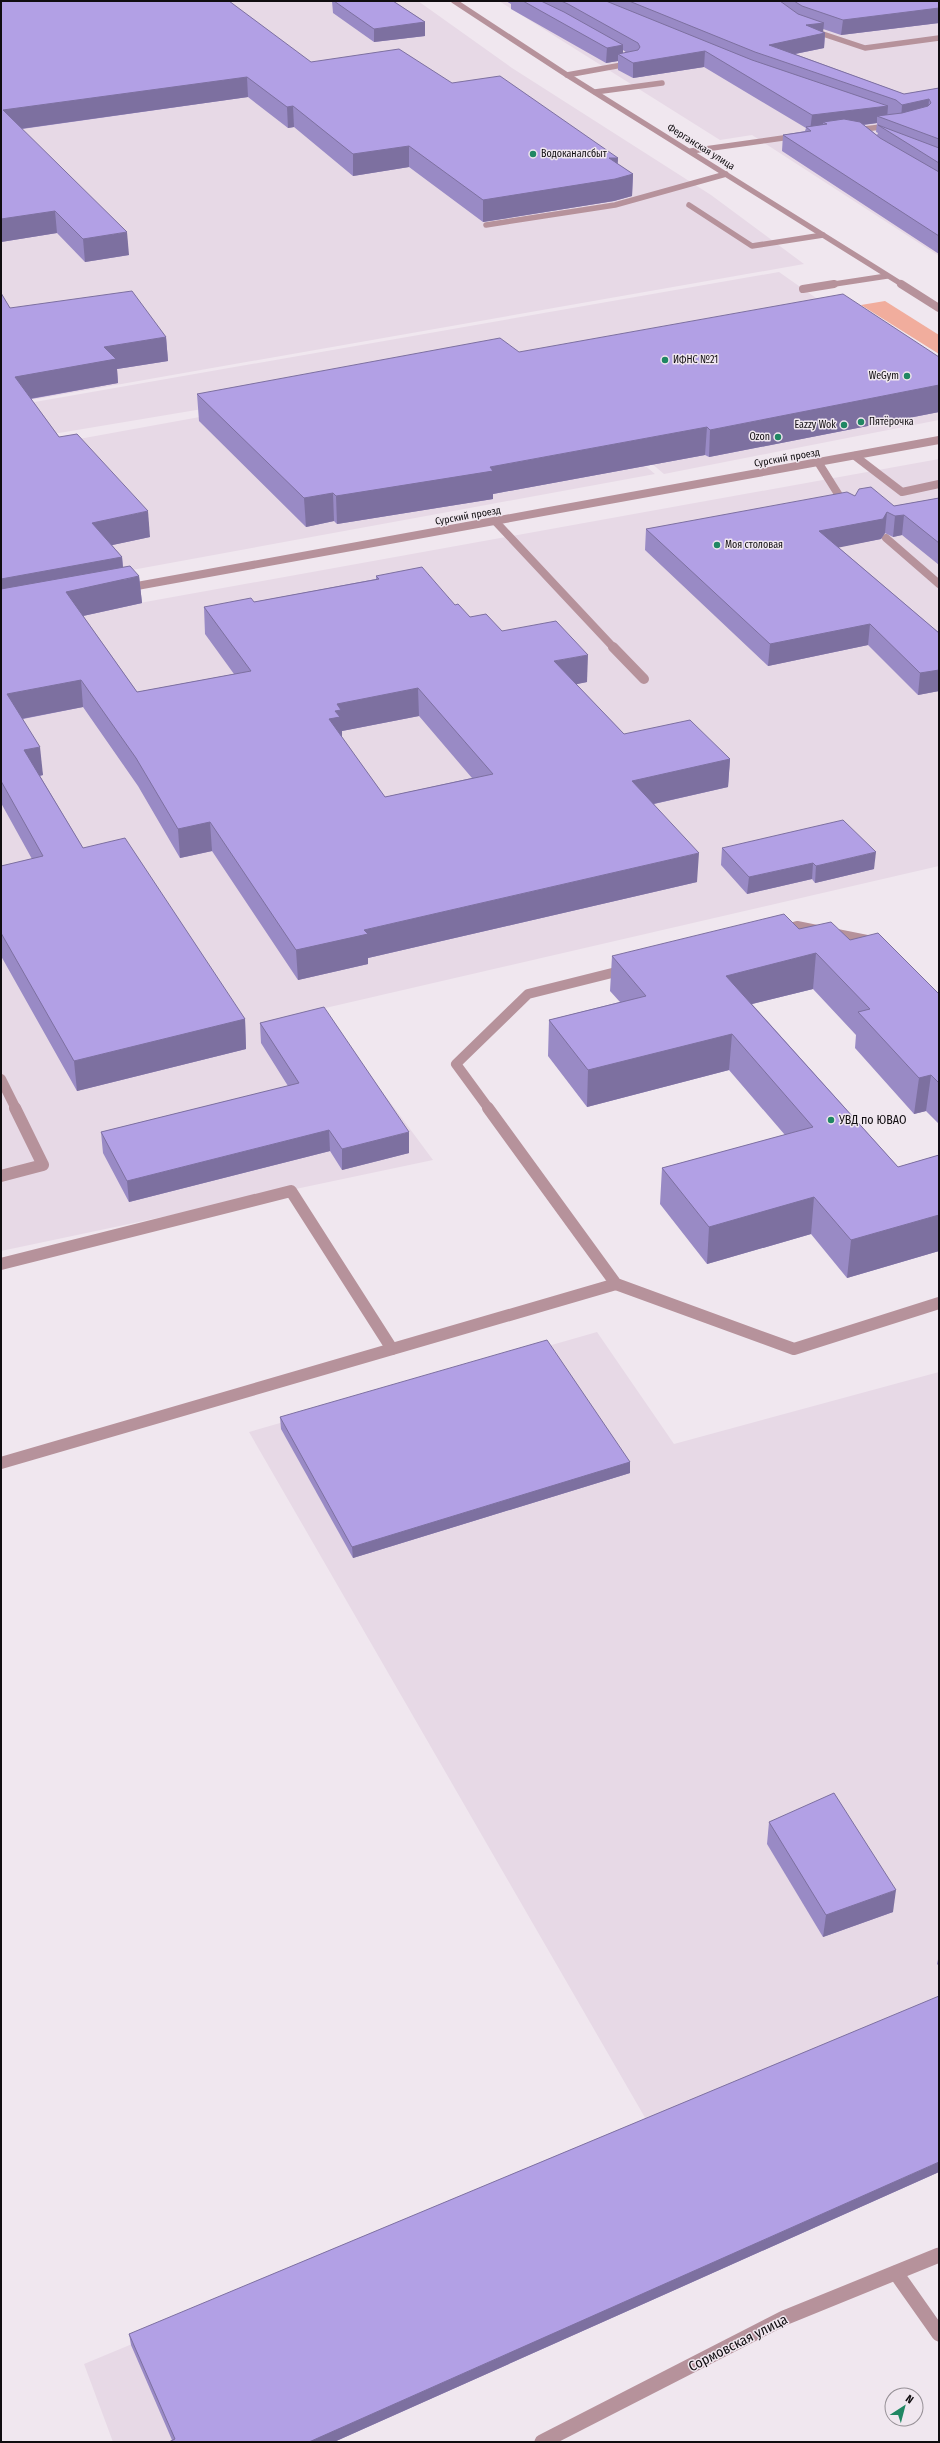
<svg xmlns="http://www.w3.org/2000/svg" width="940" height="2443" viewBox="0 0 940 2443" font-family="'Fira Sans Condensed',sans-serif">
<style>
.built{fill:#e7d9e6}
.green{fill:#f1ad9d}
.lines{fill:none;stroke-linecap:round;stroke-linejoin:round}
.service-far4{stroke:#b6929b;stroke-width:5.5}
.service-far3{stroke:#b6929b;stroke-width:8}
.service-far2{stroke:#b6929b;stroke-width:10}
.service-far1{stroke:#b6929b;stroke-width:12}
.service{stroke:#b6929b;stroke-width:15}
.minor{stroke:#b6929b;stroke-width:8}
.tertiary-far2{stroke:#b6929b;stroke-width:5.5}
.tertiary-far1{stroke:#b6929b;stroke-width:8}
.tertiary{stroke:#b6929b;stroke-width:15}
.wall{fill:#998ac5;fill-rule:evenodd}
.shaded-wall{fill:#7d70a0}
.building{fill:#b2a0e5;stroke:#7d70a0;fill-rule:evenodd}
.poi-dot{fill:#208763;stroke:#f0e7ef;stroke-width:1.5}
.labels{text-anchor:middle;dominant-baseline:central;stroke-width:3;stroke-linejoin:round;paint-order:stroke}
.far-street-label{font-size:10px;fill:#100d10;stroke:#f0e7ef}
.far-poi-label{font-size:10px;fill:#100d10;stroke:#f0e7ef;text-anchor:start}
.poi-label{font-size:12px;fill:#100d10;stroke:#f0e7ef;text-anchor:start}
.near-street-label{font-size:14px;fill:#100d10;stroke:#f0e7ef}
</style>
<rect width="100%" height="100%" fill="#f0e7ef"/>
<g class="built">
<polygon points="1,1 418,1 512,68 711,195 804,264 25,401 57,443 518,359 655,474 1,594"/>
<polygon points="499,1 939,1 939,256 752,135 720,140"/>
<polygon points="779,272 826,305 939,362 939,420 664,474 525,355 53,434 29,403"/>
<polygon points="939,459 939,866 321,1009 433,1160 1,1251 1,628"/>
<polygon points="597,1332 674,1444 939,1372 939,2172 334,2442 113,2442 84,2364 651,2128 249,1432"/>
</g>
<polygon class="green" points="885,301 939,335 939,354 861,305"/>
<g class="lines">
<g class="service-far4">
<polyline points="811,30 865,48 939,38"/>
<polyline points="567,75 633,63"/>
<polyline points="595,92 662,83"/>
<polyline points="855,130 890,126"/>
<polyline points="691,151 797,136"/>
<polyline points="689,205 752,246 823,235"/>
<polyline points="486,225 615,205 726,174"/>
<polyline points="828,285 887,276"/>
</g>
<g class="service-far3">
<polyline points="803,289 834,284"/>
<polyline points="855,456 902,492 939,484"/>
<polyline points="818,462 845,505"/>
<polyline points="495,521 614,648"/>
<polyline points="886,538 939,584"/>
</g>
<g class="service-far2">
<polyline points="613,647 644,679"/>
<polyline points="783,930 797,926 867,940 870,943"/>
<polyline points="1,1079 16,1109"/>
<polyline points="489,1109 456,1064 528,994 624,970"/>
</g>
<g class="service-far1">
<polyline points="488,1108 616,1284 794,1349 939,1303"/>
<polyline points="1,1176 43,1165 15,1108"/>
<polyline points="1,1264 291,1191 392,1349"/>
<polyline points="1,1463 616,1284"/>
</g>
<polyline class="service" points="896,2273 939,2334"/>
<polyline class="minor" points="126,588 939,440"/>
<polyline class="tertiary-far2" points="454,1 567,75 903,285"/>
<polyline class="tertiary-far1" points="901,284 939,308"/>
<polyline class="tertiary" points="542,2442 784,2318 939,2255"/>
</g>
<g class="wall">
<polygon points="1,1 311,62 452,83 618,158 617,164 633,174 632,196 614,201 483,222 409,167 353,176 294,127 288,128 248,97 22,129 129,255 85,262 57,233 1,242"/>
<polygon points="332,1 393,1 425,22 425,36 374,42 333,13"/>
<path d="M506 1H939V23L841 35 823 29V32L825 33 824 48 795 54 904 94 939 88V254L782 151 783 135 805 131 806 128 704 67 633 78 618 70V61L606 63 511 9V4ZM623 50 627 53H623ZM877 123 876 132 878 133 877 135 864 125Z"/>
<path d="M1 293 10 308 166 337 168 361 117 369 118 383 31 399 59 437 150 537 112 545 122 557 123 567 139 576 142 603 83 616 137 692 234 674 205 634 204 607 254 602 376 579V576L455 605 470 617 502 631 587 682 576 684 624 734 730 759 728 787 654 804 697 882 368 958V964L298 980 212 851 180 858 138 786 83 707 23 719 43 775 40 776 83 848 245 1019 246 1049 77 1091 1 956V866L32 859 1 803ZM419 716 472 778 385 797 342 738V731Z"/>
<polygon points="519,352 939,357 939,412 709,457 705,455 493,494 493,499 337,524 334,521 306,527 199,421 197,394"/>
<polygon points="855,496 894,506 939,498 939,565 902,535 893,537 885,533 881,539 838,547 939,633 939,691 918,695 868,645 768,666 645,550 646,529"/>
<polygon points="722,848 874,869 815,883 812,879 747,894 721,865"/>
<polygon points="799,929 850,940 939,994 939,1124 926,1111 914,1114 855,1048 856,1035 813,989 752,1004 898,1167 939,1155 939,1251 847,1278 811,1234 707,1264 660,1204 662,1168 785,1135 729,1070 587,1107 548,1056 549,1020 620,1002 610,991 612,956"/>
<polygon points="260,1023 409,1153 342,1170 330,1151 129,1202 103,1153 101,1132 288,1086 261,1043"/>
<polygon points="280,1417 630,1462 630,1473 353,1558 281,1429"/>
<polygon points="769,1822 893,1912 823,1937 767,1844"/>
<polygon points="939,1955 939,1966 937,1964"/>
<polygon points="939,2172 334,2442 169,2442 172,2440 131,2345 129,2334"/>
</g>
<g class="shaded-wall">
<polygon points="939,8 939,23 841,35 843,20"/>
<polygon points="425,22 425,36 374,42 374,29"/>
<polygon points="824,23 823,33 825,33 824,48 775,58 769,45 806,25"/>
<polygon points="623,45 623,57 618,54 618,61 606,63 607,48"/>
<polygon points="705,51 704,67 633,78 633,63"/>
<polygon points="247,77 248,97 5,131 3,110"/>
<polygon points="929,99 928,115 901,120 902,105"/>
<polygon points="293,106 294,127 288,128 287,107"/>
<polygon points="888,106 887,119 877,116 877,123 827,129 827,124 823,122 823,130 810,131 812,115"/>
<polygon points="409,146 409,167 353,176 353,154"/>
<polygon points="609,158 618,158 617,178 633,174 632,196 614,201 483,222 483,200"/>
<polygon points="55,211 57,233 1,242 1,219"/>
<polygon points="127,232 129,255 85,262 83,239"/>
<polygon points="166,337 168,361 117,369 118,383 17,401 15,377 104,347"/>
<polygon points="939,385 939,412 709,457 710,430"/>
<polygon points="707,427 705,455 493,494 493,499 337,524 336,496 490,467"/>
<polygon points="333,493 334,521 306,527 304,498"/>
<polygon points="148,511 150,537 94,549 92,523"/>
<polygon points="887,512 885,533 881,539 817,552 819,531"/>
<polygon points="904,515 902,535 893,537 895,516"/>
<polygon points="122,557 124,580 139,576 142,603 69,619 1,606 1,579"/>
<polygon points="870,624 868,645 768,666 770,644"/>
<polygon points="588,655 587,682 554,689 554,661"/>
<polygon points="939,670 939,691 918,695 920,673"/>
<polygon points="81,680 83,707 10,721 7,694"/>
<polygon points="418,688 419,716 342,731 342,737 341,738 329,719 335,711 337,704"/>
<polygon points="40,747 43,775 28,778 24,750"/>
<polygon points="730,759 728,787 631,809 632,781"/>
<polygon points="210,822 212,851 180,858 178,829"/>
<polygon points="876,852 874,869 815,883 816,866"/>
<polygon points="699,853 697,882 368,958 368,964 298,980 296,950 364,930"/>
<polygon points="813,863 812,879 747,894 749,877"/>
<polygon points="816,953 813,989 724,1011 726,976"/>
<polygon points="245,1019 246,1049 77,1091 74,1061"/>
<polygon points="732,1034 729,1070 587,1107 588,1070"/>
<polygon points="931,1075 926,1111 914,1114 919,1078"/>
<polygon points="329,1130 330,1151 129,1202 127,1181"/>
<polygon points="409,1132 409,1153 342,1170 342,1149"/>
<polygon points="814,1197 811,1234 707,1264 709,1227"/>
<polygon points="939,1215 939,1251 847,1278 851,1240"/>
<polygon points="630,1462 630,1473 353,1558 352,1547"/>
<polygon points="896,1890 893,1912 823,1937 826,1915"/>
<polygon points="939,2162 939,2172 334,2442 309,2442"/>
</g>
<g class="building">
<polygon points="1,1 229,1 311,62 399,49 452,83 500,76 618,158 609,158 633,174 615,179 483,200 409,146 353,154 293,106 287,107 247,77 3,110 127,232 83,239 55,211 1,219"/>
<polygon points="334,1 393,1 425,22 374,29"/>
<polygon points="523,1 541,1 564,12 623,45 607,48"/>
<polygon points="561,1 606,1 752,60 888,106 812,115 705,51 633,63 618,54 638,50 640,47 638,43 568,4"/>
<polygon points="629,1 780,1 798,14 824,23 806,25 825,33 769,45 904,94 939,88 939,139 877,116 902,113 928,106 931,103 929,99 902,105 896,100 755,52"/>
<polygon points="794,1 939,1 939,8 843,20 802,6"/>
<polygon points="844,119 860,122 880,138 939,172 939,236 783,135 811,131 806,127 827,124 823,122"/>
<polygon points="878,125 939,148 939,163"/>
<polygon points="132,291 166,337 104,347 116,359 15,377 59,437 77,434 148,511 92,523 122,557 1,579 1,293 10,308"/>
<polygon points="843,294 939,357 939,385 710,430 707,427 490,467 493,471 336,496 333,493 304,498 197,394 500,338 519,352"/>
<polygon points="871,487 894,506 939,498 939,543 904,515 895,516 887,512 883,519 819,531 939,633 939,670 920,673 870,624 770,644 646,529 847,492 855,496 859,489"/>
<path d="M130 566 139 576 66 592 137 692 251 671 204 607 251 598 254 602 379 579 376 576 422 567 455 605 458 604 470 617 486 614 502 631 556 621 588 655 554 661 624 734 690 720 730 759 632 781 699 853 364 930 368 934 296 950 210 822 178 829 136 758 81 680 7 694 40 747 24 750 83 848 125 838 245 1019 74 1061 1 933V866L43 856 1 781V589ZM418 688 493 774 385 797 329 719 340 717 335 711 341 710 337 704Z"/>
<polygon points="843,820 876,852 816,866 813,863 749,877 722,848"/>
<polygon points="784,914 799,929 831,922 850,940 878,933 939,994 939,1083 931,1075 919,1078 858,1012 870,1009 816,953 726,976 898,1167 939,1155 939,1215 851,1240 814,1197 709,1227 662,1168 813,1127 732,1034 588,1070 549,1020 646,996 612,956"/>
<polygon points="324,1007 409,1132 342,1149 329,1130 127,1181 101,1132 299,1083 260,1023"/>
<polygon points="547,1340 630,1462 352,1547 280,1417"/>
<polygon points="834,1793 896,1890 826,1915 769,1822"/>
<polygon points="939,1996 939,2162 309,2442 169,2442 175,2439 129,2334"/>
</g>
<g class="poi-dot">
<circle cx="533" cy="154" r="4"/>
<circle cx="665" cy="360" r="4"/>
<circle cx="907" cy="376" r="4"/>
<circle cx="861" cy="422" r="4"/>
<circle cx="844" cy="425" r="4"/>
<circle cx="778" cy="437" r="4"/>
<circle cx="717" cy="545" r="4"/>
<circle cx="831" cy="1120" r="4"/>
</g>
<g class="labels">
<g class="far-street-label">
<text transform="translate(701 147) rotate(32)">Ферганская улица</text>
<text transform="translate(787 458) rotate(-10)">Сурский проезд</text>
<text transform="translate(468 516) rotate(-10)">Сурский проезд</text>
</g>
<g class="far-poi-label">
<text x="541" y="154">Водоканалсбыт</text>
<text x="673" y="360">ИФНС №21</text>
<text x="899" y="376" text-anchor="end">WeGym</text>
<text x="869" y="422">Пятёрочка</text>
<text x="836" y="425" text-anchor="end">Eazzy Wok</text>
<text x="770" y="437" text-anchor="end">Ozon</text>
<text x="725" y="545">Моя столовая</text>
</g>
<g class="poi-label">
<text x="839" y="1120">УВД по ЮВАО</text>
</g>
<g class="near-street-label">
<text transform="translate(738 2343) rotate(-27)">Сормовская улица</text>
</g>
</g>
<rect width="940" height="2443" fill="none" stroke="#100d10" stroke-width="4"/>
<g transform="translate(904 2407) rotate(36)"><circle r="19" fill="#f0e7ef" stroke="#969096"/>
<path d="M0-3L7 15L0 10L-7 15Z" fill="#208763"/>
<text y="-6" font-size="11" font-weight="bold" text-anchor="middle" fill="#100d10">N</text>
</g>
</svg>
